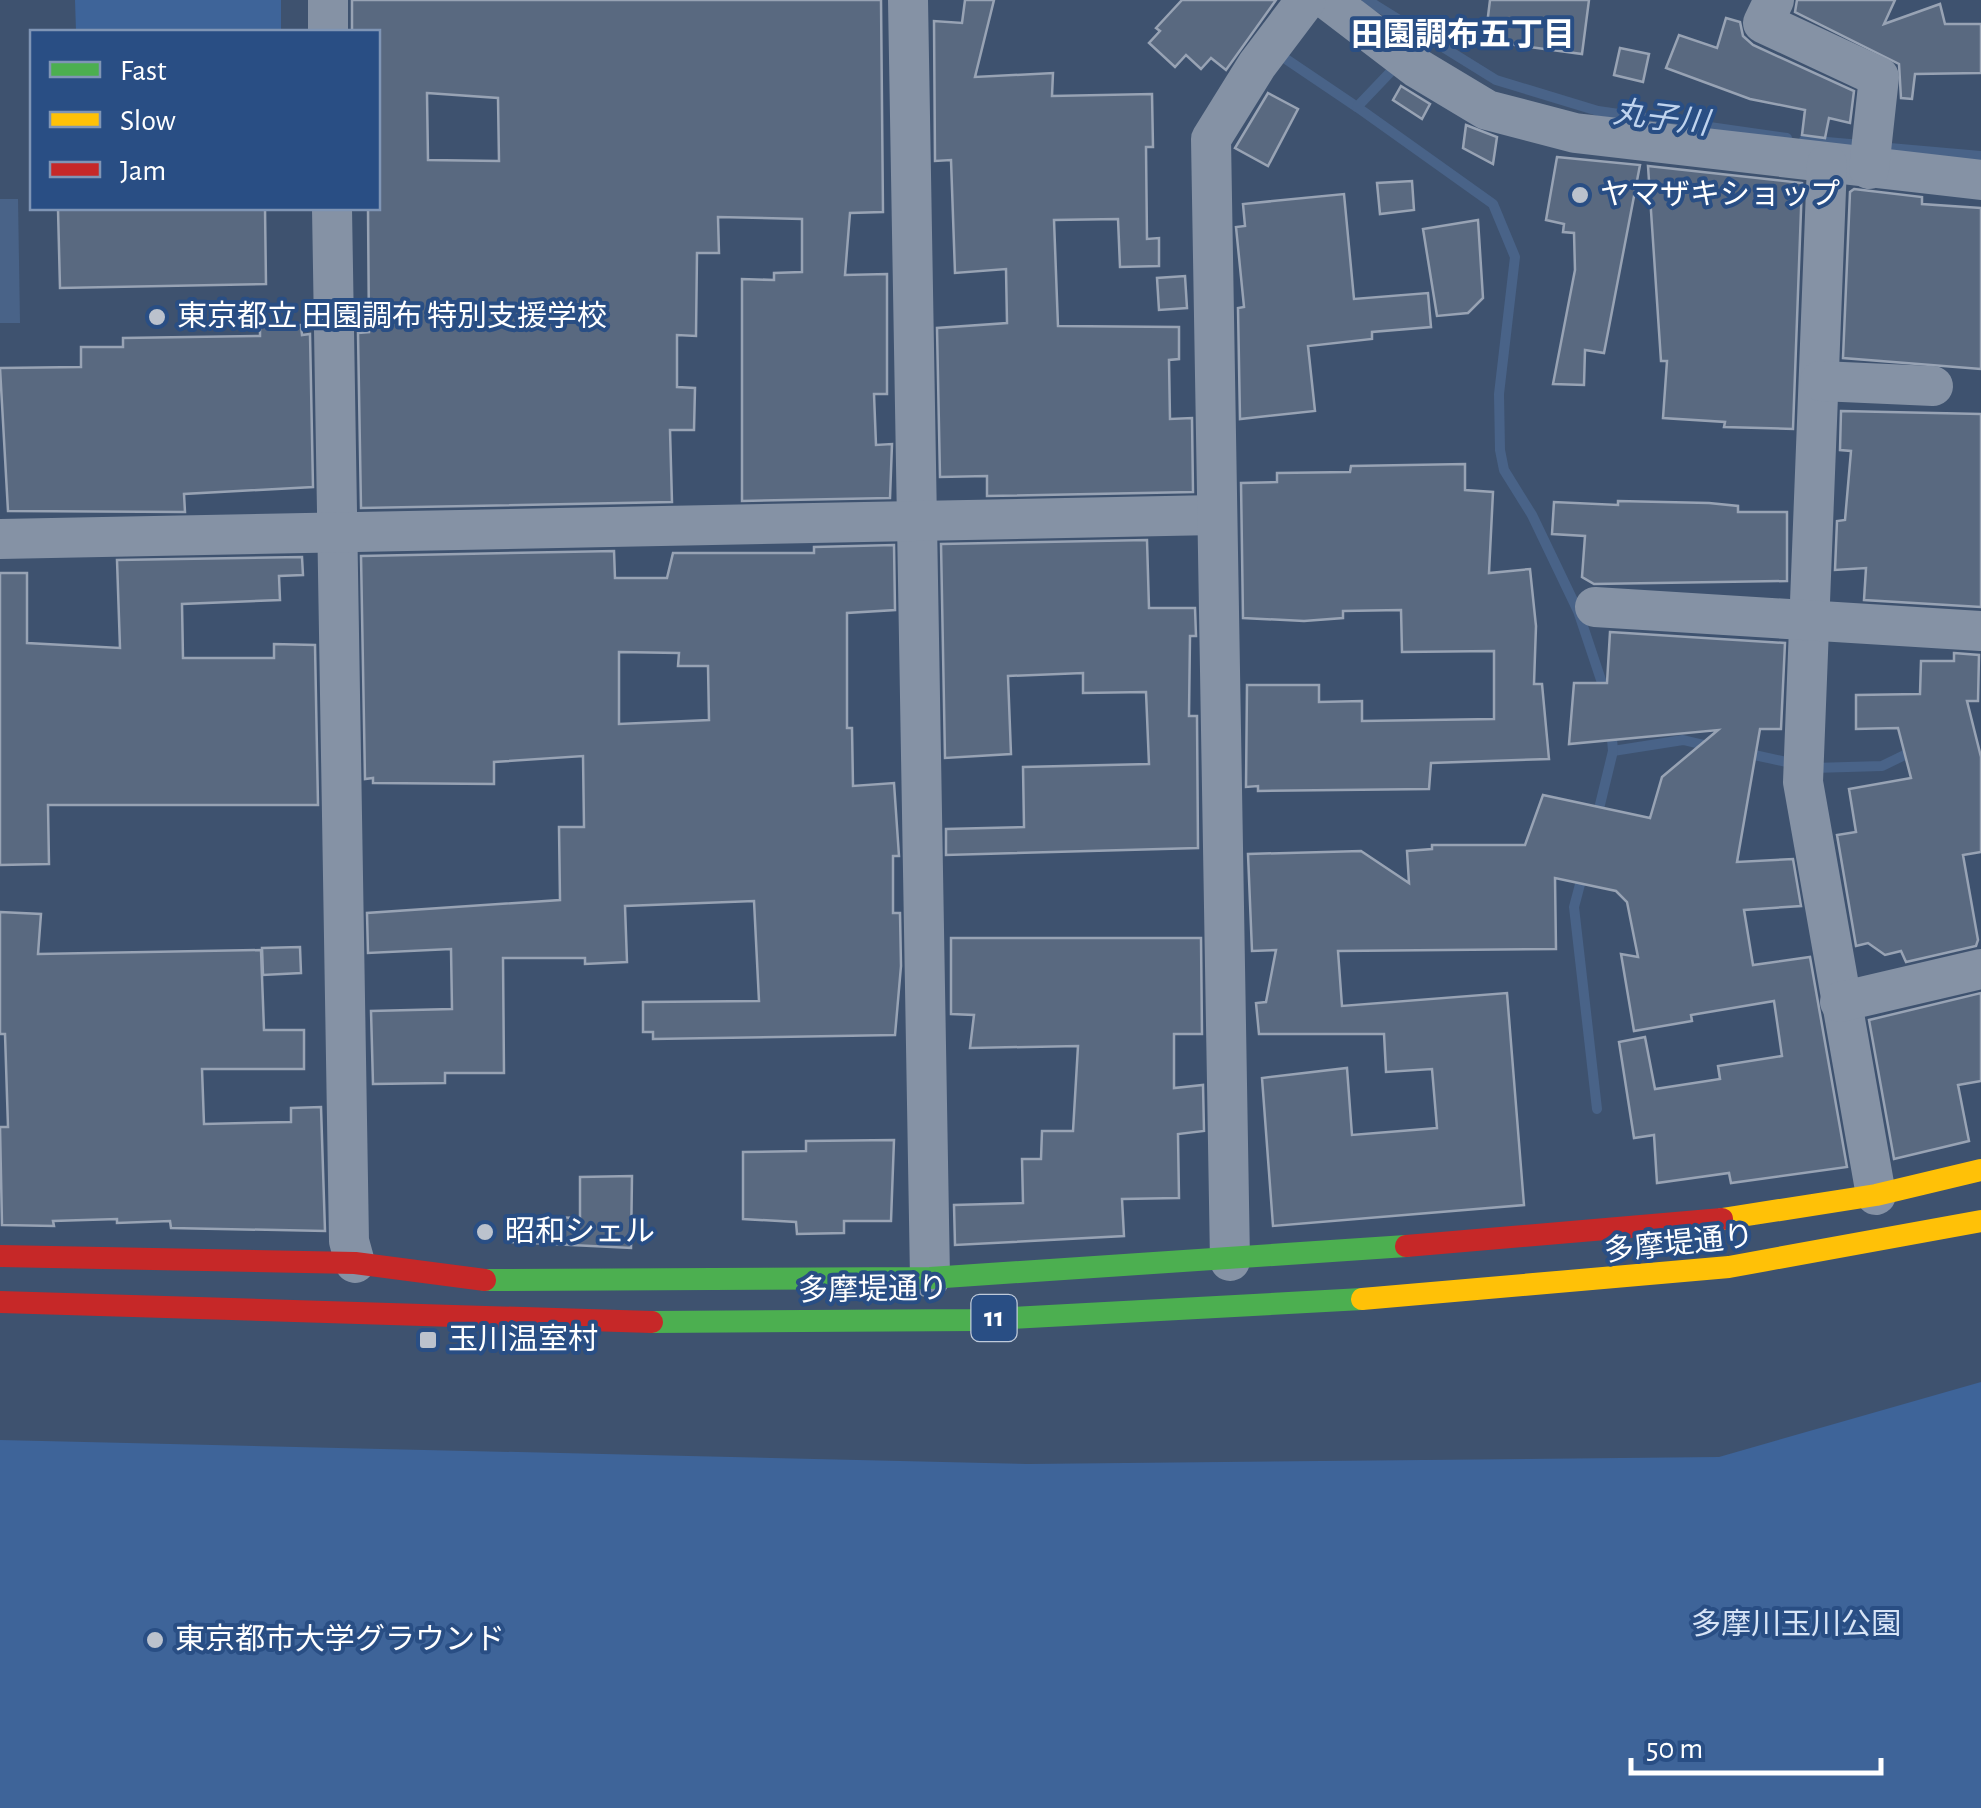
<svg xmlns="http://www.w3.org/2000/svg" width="1981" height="1808" viewBox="0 0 1981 1808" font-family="'Alegreya Sans','Noto Sans JP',sans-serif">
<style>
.green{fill:#3e6499}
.water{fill:#496388}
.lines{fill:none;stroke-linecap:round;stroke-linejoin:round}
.stream{stroke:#496388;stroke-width:10}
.building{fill:#596980;stroke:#98a3b4;stroke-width:2.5;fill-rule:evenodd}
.street{stroke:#8592a5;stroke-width:40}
.fast{stroke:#4caf50;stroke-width:22}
.slow{stroke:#ffc107;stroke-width:22}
.jam{stroke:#c62828;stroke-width:22}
.poi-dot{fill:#bbc2cd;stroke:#294e84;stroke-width:4}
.labels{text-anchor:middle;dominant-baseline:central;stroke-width:8;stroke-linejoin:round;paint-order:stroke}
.shield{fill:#294e84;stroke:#bfcada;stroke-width:2.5}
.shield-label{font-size:28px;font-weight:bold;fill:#fff}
.poi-label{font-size:30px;fill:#fff;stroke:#294e84;text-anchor:start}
.street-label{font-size:30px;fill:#fff;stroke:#294e84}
.park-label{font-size:30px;fill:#d7e4f6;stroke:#294e84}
.neighbourhood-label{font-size:32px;font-weight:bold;fill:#fff;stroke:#294e84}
.water-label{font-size:32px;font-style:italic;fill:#bfd3ee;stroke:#294e84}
</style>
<rect width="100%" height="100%" fill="#3e526f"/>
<g class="green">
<polygon points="75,0 281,0 281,32 76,32"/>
<polygon points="1981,1382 1981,1808 0,1808 0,1440 1028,1464 1719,1457"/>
</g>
<polygon class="water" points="0,199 18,199 20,323 0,323"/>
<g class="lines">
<g class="stream">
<polyline points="1367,0 1496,80 1598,111 1787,138"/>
<polyline points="1410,50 1429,41"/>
<polyline points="1277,53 1357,107"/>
<polyline points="1399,63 1357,107 1493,204 1515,257 1499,394 1500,450 1504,470 1532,515 1578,611 1606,695"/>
<polyline points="1804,140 1861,145"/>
<polyline points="1878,147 1981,156"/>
<polyline points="1613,751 1683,740 1713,747"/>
<polyline points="1745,753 1796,764"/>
<polyline points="1813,768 1882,766 1917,749"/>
<polyline points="1597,817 1613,751 1611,727"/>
<polyline points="1583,873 1574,907 1597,1109"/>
</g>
</g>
<g class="building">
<path d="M352 0H881L883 212 850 213 845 275 887 274V394H874L876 445 892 444 890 498 742 501V279L774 280V273L802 272V219L718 217 719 253H697L696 336 677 335V387L695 388 694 430H670L672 502 361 508 358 333 369 332 368 208H378V32L352 31ZM427 93 498 98 499 161 428 160Z"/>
<polygon points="965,0 994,0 975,77 1053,73 1052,96 1152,94 1153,147 1146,147 1147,239 1159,238 1159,266 1120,267 1118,219 1054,220 1058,326 1179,327 1179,359 1169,360 1170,419 1192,418 1193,492 987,496 987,476 940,477 937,328 1007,323 1006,269 955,273 951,160 935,161 934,21 962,23"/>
<polygon points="1182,0 1276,0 1226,70 1211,58 1201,69 1186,55 1175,67 1149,43 1160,31 1156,28"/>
<polygon points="1490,0 1589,0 1582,54 1485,41"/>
<polygon points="1797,0 1895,0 1884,24 1940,4 1945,24 1981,24 1981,73 1915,74 1912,99 1901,98 1899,64 1795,12"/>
<polygon points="1726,18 1740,22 1743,36 1753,45 1854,91 1850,123 1829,118 1825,138 1802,135 1805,110 1750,99 1666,68 1679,35 1717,48"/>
<polygon points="1620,48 1649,54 1643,82 1614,75"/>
<polygon points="1401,86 1430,104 1422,119 1393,100"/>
<polygon points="1268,93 1298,109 1268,166 1235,148"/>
<polygon points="1466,125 1497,137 1493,164 1463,148"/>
<polygon points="1557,157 1640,165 1604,353 1585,350 1584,385 1553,384 1575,270 1574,233 1563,232 1564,224 1546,220"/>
<polygon points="1648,166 1802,183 1793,429 1724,427 1725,422 1663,418 1667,361 1661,361"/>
<polygon points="1412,181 1414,210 1380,214 1377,183"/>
<polygon points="1854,189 1922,197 1922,204 1981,208 1981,369 1843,358 1850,192"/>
<polygon points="1344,194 1354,299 1428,293 1431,327 1372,332 1372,339 1308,346 1315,411 1240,419 1238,308 1244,307 1236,227 1245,226 1243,204"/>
<polygon points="265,208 266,284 60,288 58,209"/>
<polygon points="1478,220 1483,298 1468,313 1437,316 1423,229"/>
<polygon points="1185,276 1187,308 1159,310 1157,278"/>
<polygon points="301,325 302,335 310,334 313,487 184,494 185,512 8,511 0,368 81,367 81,347 123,347 123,338 260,336 260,326"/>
<polygon points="1841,411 1981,414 1981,607 1864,600 1866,568 1835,570 1837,521 1845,520 1851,451 1840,450"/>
<polygon points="1465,464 1465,490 1493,492 1489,573 1530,569 1536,626 1534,684 1542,684 1549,759 1431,763 1429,789 1258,791 1258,786 1246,787 1247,685 1319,685 1319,702 1362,701 1362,721 1494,719 1494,651 1402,652 1401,610 1343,611 1343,618 1304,621 1243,618 1241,483 1277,482 1277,473 1350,472 1351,466"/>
<polygon points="1618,501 1709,503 1738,506 1738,512 1787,512 1787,581 1594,584 1582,577 1585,536 1552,534 1554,502 1618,505"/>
<polygon points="1147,540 1149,608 1195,608 1196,636 1190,636 1189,716 1197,716 1198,848 946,855 946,829 1024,827 1023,767 1149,764 1146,692 1083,693 1083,673 1008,676 1011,754 945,758 941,544"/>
<path d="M894 545 895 610 847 613V728H852L853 786 894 783 899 856H893V913H900L901 966 895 1035 653 1039V1032H643V1002L759 1001 754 901 625 906 627 962 585 964V958H503L504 1073H445V1083L373 1084 371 1011 452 1009 451 949 368 953 367 913 560 900 559 827H584L583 756 494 762V784L373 783V778L365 779 361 556 614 551 615 578H667L673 553H814V547ZM619 652 679 653 678 666H708L709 720 619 724Z"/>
<polygon points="302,557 303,575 279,576 280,600 182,604 183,658 274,658 274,644 315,645 318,805 48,805 49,864 0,865 0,573 27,573 27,643 120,648 117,560"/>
<polygon points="1610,632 1785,643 1781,729 1760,729 1737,862 1793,859 1801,906 1744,910 1753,965 1810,957 1847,1167 1731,1183 1729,1173 1657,1183 1654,1135 1634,1138 1619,1042 1645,1037 1655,1089 1720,1079 1718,1066 1782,1056 1774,1001 1691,1015 1692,1021 1634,1031 1621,954 1638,957 1627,902 1616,891 1555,878 1556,949 1338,951 1342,1006 1507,993 1524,1205 1273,1226 1262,1078 1347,1068 1352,1135 1437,1128 1432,1069 1386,1072 1384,1034 1259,1034 1256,1003 1266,1002 1276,950 1252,951 1248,854 1361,851 1409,883 1407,851 1432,849 1432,845 1525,845 1543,795 1650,818 1662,777 1718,730 1569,744 1574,683 1607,683"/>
<polygon points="1954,653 1979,655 1978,701 1967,701 1981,757 1981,852 1963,855 1978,940 1976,946 1906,962 1901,951 1885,955 1868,943 1856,946 1837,835 1856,832 1849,789 1911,778 1898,728 1856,729 1856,695 1920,694 1921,661 1954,661"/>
<polygon points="0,912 41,914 38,954 261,950 264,1030 304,1030 304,1069 202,1069 204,1124 291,1122 291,1108 321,1107 325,1231 171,1228 170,1221 117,1223 117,1219 53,1221 54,1226 2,1225 0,1127 8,1127 5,1034 0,1034"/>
<polygon points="951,938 1201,938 1202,1034 1174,1034 1174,1088 1203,1085 1204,1131 1178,1134 1179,1198 1122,1199 1124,1236 955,1245 954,1205 1023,1203 1022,1159 1041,1159 1042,1131 1073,1131 1078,1046 970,1048 974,1015 951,1014"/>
<polygon points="300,947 301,973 263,975 262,948"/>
<polygon points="1981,993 1981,1081 1958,1085 1969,1141 1894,1159 1869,1020"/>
<polygon points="894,1140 891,1221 844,1221 844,1233 797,1234 796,1222 743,1219 743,1152 806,1151 806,1141"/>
<polygon points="632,1176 631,1248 511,1242 513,1216 580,1218 580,1177"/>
</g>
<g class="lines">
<g class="street">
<polyline points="328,0 328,32"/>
<polyline points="908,0 930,1278"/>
<polyline points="1328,0 1417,68 1487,110 1575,133 1981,180"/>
<polyline points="1774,0 1763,23 1879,77 1869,169"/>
<polyline points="1827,164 1803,782 1876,1195"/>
<polyline points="332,208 349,1241 355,1263"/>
<polyline points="1820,381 1933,386"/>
<polyline points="0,539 1216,515"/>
<polyline points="1595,607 1981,631"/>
<polyline points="1840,1002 1981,969"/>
<polyline points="1230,1261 1211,139 1257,65 1306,0"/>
</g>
<g class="fast">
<polyline points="485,1280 930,1278 1406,1246"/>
<polyline points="652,1322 976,1320 1362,1299"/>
</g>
<g class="slow">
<polyline points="1722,1219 1876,1195 1981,1170"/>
<polyline points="1362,1299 1729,1267 1981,1221"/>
</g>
<g class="jam">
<polyline points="1406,1246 1722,1219"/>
<polyline points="0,1256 355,1263 485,1280"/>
<polyline points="0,1302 652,1322"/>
</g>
</g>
<g class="poi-dot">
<circle cx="1580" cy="195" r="10"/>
<circle cx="157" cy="317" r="10"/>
<circle cx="485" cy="1232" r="10"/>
<rect x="418" y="1330" width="20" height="20" rx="5"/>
<circle cx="155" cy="1640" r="10"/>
</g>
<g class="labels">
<rect class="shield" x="971.5" y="1295" width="45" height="46" rx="8"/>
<g class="shield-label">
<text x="994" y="1318">11</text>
</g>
<g class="poi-label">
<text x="1600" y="195">ヤマザキショップ</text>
<text x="177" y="317">東京都立 田園調布 特別支援学校</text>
<text x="505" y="1232">昭和シェル</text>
<text x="448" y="1340">玉川温室村</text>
<text x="175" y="1640">東京都市大学グラウンド</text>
</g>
<g class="street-label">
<text transform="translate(1679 1244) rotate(-6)">多摩堤通り</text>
<text transform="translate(873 1290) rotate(-1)">多摩堤通り</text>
</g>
<g class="park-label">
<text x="1796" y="1625">多摩川玉川公園</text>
</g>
<g class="neighbourhood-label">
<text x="1463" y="35">田園調布五丁目</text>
</g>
<g class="water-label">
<text transform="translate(1661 118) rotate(7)">丸子川</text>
</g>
</g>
<rect x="30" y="30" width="350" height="180" fill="#294e84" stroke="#7f95b5" stroke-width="2.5"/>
<rect x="50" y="62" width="50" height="15" fill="#4caf50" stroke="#7f95b5" stroke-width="2.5"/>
<text x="120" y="80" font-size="30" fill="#ffffff">Fast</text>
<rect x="50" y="112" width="50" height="15" fill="#ffc107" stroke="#7f95b5" stroke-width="2.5"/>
<text x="120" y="130" font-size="30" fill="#ffffff">Slow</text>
<rect x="50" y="162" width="50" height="15" fill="#c62828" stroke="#7f95b5" stroke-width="2.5"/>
<text x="120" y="180" font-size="30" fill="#ffffff">Jam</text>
<path d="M1631 1758v15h250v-15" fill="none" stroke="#ffffff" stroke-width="5"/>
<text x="1646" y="1758" font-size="30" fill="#ffffff" stroke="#294e84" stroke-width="8" paint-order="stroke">50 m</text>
</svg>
